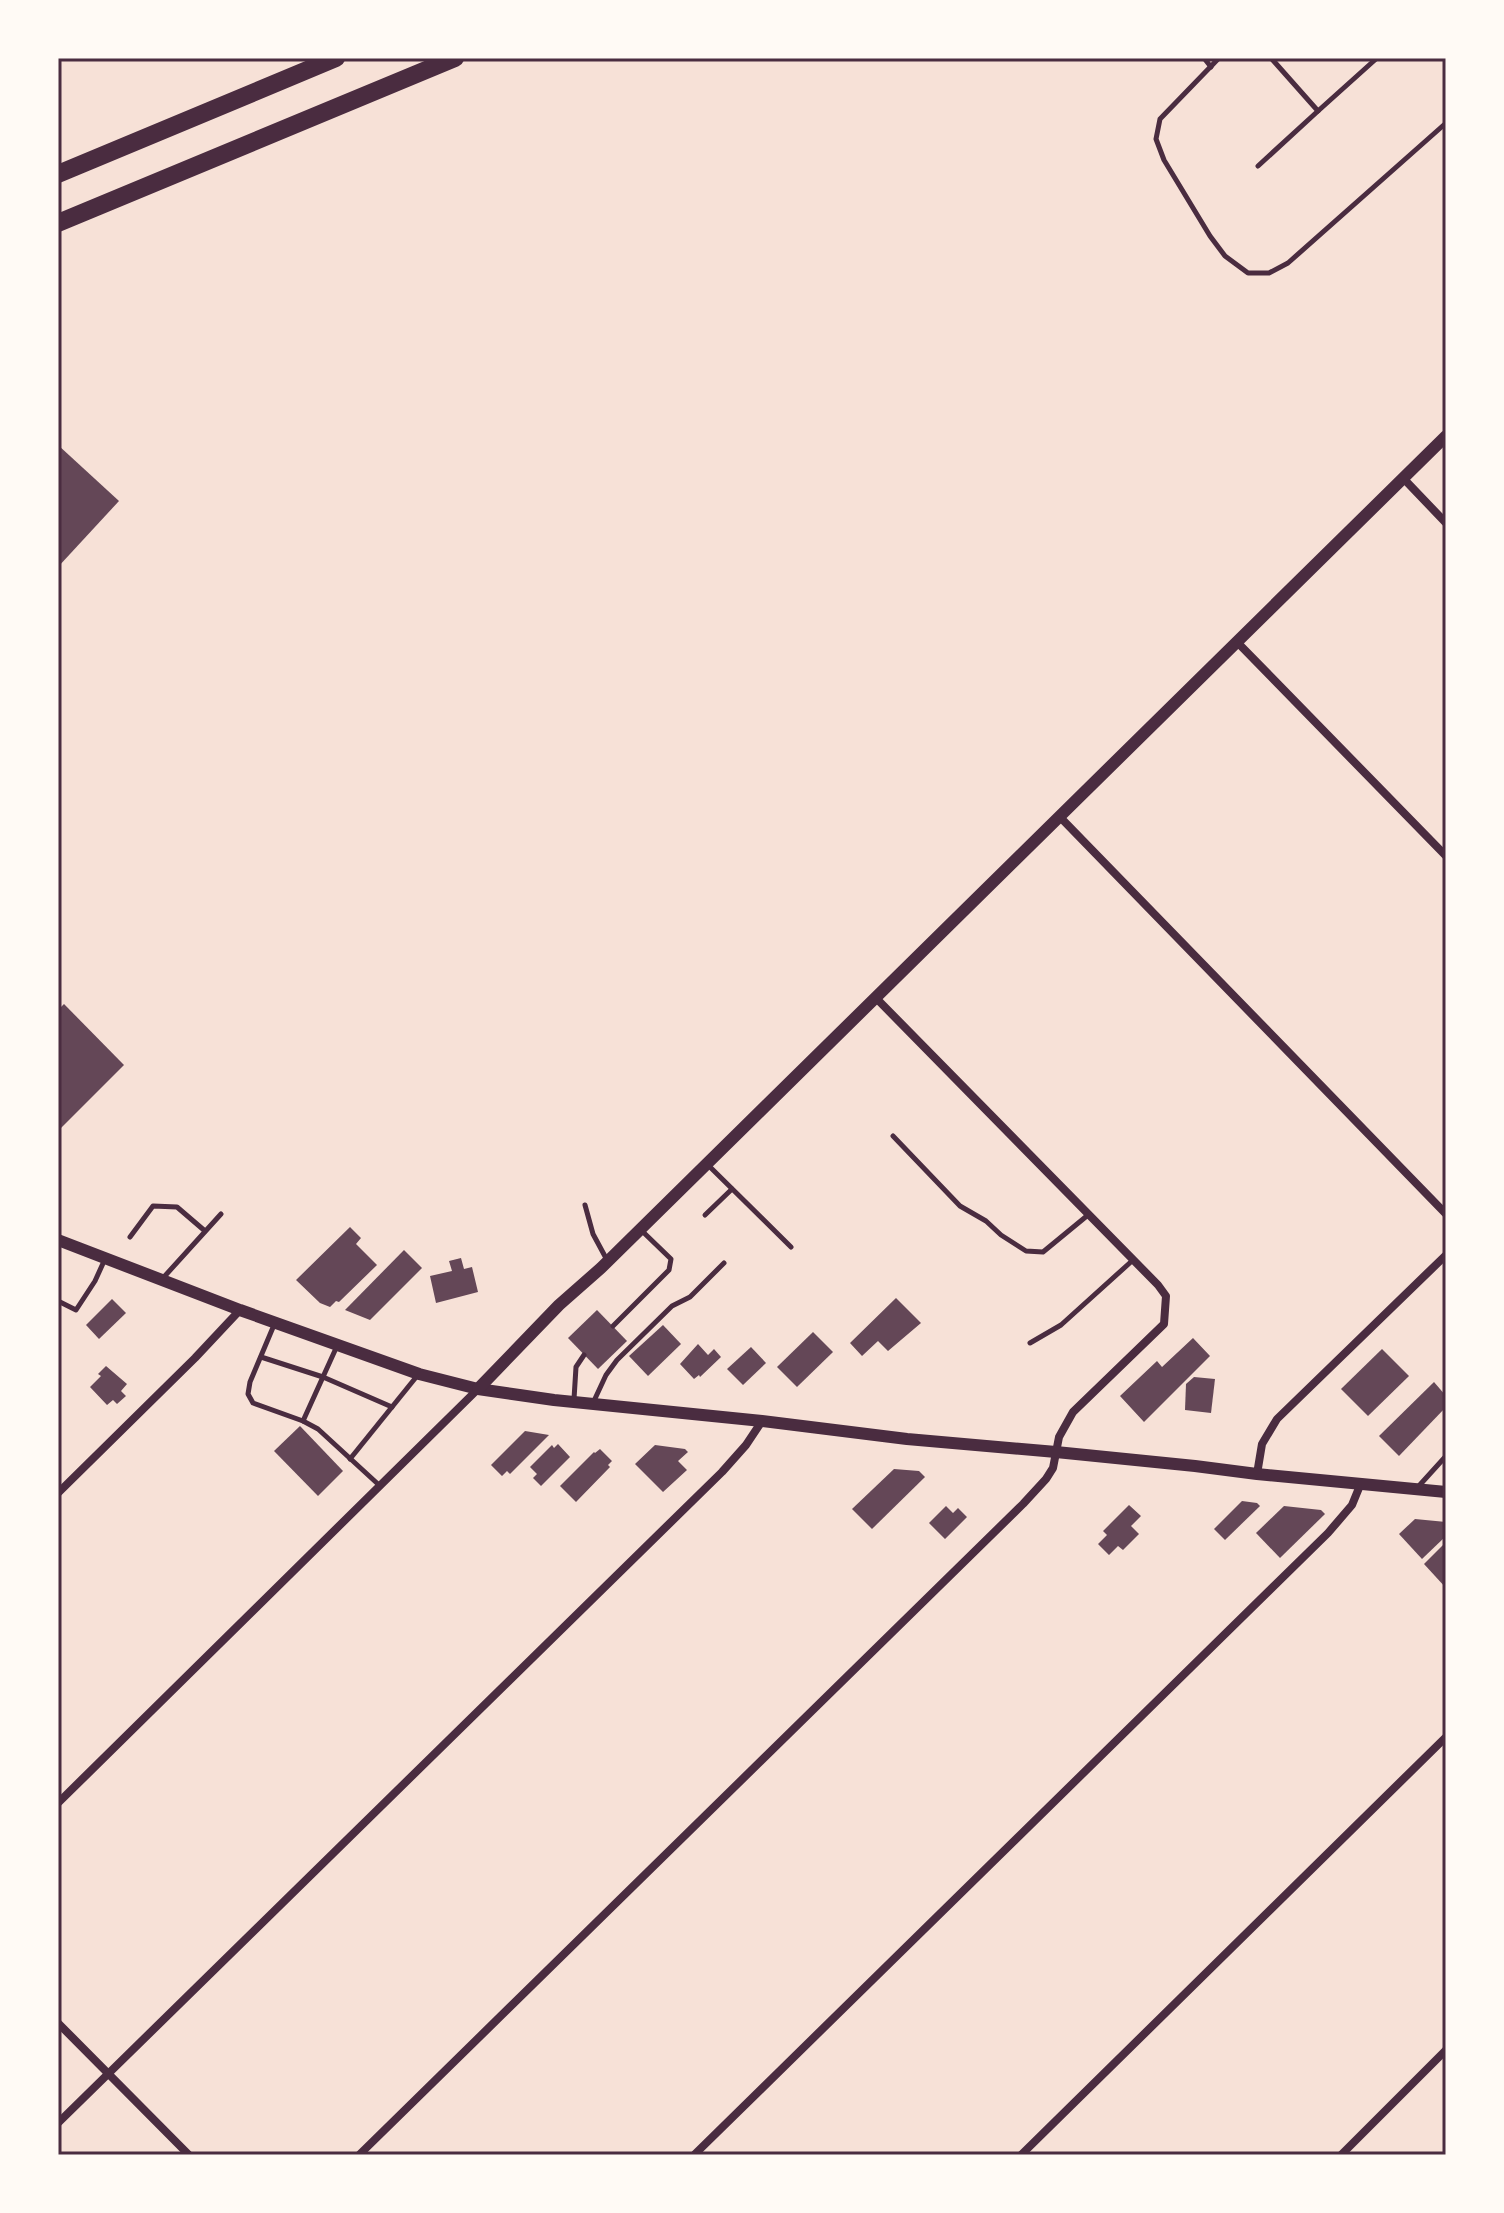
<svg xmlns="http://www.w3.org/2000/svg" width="1504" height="2213" viewBox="0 0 1504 2213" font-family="Merriweather,serif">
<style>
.building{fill:#644757}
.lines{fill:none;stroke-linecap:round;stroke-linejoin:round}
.service{stroke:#4a2c40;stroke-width:5}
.minor{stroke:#4a2c40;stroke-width:8}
.tertiary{stroke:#4a2c40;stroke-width:12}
.motorway{stroke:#4a2c40;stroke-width:18}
.neatline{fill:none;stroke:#4a2c40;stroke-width:3}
</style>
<rect width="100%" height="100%" fill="#f7e1d7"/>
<g class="building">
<polygon points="58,445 119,501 58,567"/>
<polygon points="64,1004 124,1065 58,1131 58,1010"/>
<polygon points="350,1227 361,1238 356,1244 377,1265 339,1302 336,1301 330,1307 320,1303 296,1280"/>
<polygon points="404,1250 422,1268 370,1320 345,1310"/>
<polygon points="461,1258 464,1269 472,1267 478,1292 436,1303 430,1276 452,1271 449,1261"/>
<polygon points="896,1298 921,1323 888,1351 878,1341 862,1356 850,1343"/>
<polygon points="112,1299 126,1313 99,1339 86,1325"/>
<polygon points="597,1310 627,1341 598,1369 568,1338"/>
<polygon points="663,1325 681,1344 648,1376 629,1356"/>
<polygon points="813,1332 833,1352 797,1387 777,1367"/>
<polygon points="1193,1338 1210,1356 1144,1422 1120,1396 1157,1361 1162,1367"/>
<polygon points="698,1344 708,1355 714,1349 721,1357 700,1377 699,1375 694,1379 680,1364"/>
<polygon points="751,1347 766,1363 743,1385 727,1369"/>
<polygon points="1382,1349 1409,1376 1368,1416 1341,1389"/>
<polygon points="106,1366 127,1384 121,1391 126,1396 117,1404 113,1400 107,1405 90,1387 101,1376 98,1374"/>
<polygon points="1194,1377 1215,1379 1211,1413 1185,1410 1186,1384"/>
<polygon points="1434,1382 1446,1396 1446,1407 1399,1456 1379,1436"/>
<polygon points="300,1426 343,1471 318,1496 274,1451"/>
<polygon points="525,1431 549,1435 510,1474 507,1471 502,1476 491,1465"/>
<polygon points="558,1444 570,1457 541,1486 533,1478 537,1474 530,1467 552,1445 554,1448"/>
<polygon points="655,1445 685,1449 688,1452 678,1461 687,1470 663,1492 635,1464"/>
<polygon points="600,1449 612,1461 608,1465 610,1467 576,1502 560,1486 594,1452 595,1453"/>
<polygon points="894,1469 919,1471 925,1477 872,1529 852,1509"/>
<polygon points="1242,1501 1257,1503 1260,1506 1225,1540 1214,1529"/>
<polygon points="1129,1505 1141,1516 1131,1526 1139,1534 1123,1550 1118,1546 1109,1555 1098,1544 1107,1535 1103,1531"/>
<polygon points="946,1506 953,1513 958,1508 967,1517 945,1539 929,1523"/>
<polygon points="1284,1506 1321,1510 1325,1514 1280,1558 1256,1533"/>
<polygon points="1415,1519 1446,1522 1446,1536 1422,1559 1399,1534"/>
<polygon points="1446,1542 1446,1588 1424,1564"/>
</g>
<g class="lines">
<g class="service">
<polyline points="1204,58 1211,67"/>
<polyline points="1219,58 1160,119 1156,139 1164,160 1210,236 1225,256 1248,273 1269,273 1288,263 1446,123"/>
<polyline points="1318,111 1377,58"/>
<polyline points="1258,166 1318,111 1271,58"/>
<polyline points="893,1136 960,1206 986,1221 1001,1235 1026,1251 1043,1252 1088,1215"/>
<polyline points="708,1165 791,1247"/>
<polyline points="585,1205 593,1234 607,1260"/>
<polyline points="705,1215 732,1189"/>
<polyline points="130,1237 153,1206 177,1207 205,1231"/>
<polyline points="163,1278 221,1214"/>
<polyline points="58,1301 76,1310 95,1281 105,1259"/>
<polyline points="274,1325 250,1382 248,1394 253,1403 303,1421 318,1429 379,1485"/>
<polyline points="613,1326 669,1270 671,1259 641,1230"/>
<polyline points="1030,1343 1061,1325 1133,1260"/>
<polyline points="261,1357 323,1377 392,1407"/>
<polyline points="574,1399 576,1367 584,1355"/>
<polyline points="593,1403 606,1375 617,1360 672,1306 690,1297 724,1263"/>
<polyline points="303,1421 337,1346"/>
<polyline points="350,1459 417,1376"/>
<polyline points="1417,1488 1446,1456"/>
</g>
<g class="minor">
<polyline points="1403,478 1446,523"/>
<polyline points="1237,642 1446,856"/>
<polyline points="1059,816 1446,1214"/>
<polyline points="1257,1474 1262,1444 1277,1419 1446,1255"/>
<polyline points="58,1493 195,1358 240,1310"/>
<polyline points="58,1803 478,1389"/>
<polyline points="58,2023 189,2155"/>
<polyline points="58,2123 722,1472 746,1445 762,1421"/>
<polyline points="359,2155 1023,1504 1046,1479 1053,1468 1059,1437 1073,1412 1164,1324 1166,1296 1158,1285 876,998"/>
<polyline points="694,2155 1328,1533 1352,1505 1361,1483"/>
<polyline points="1021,2155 1446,1737"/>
<polyline points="1341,2155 1446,2050"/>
</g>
<g class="tertiary">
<polyline points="58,1240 240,1310 419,1374 478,1389 554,1400 762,1421 907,1439 1056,1452 1195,1466 1257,1474 1446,1492"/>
<polyline points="478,1389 559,1305 601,1268 1446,436"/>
</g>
<g class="motorway">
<polyline points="58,174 336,58"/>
<polyline points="58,223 455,58"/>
</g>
</g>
<rect width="1504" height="2213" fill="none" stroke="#fffaf5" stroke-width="120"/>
<rect x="60" y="60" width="1384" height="2093" class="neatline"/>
</svg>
